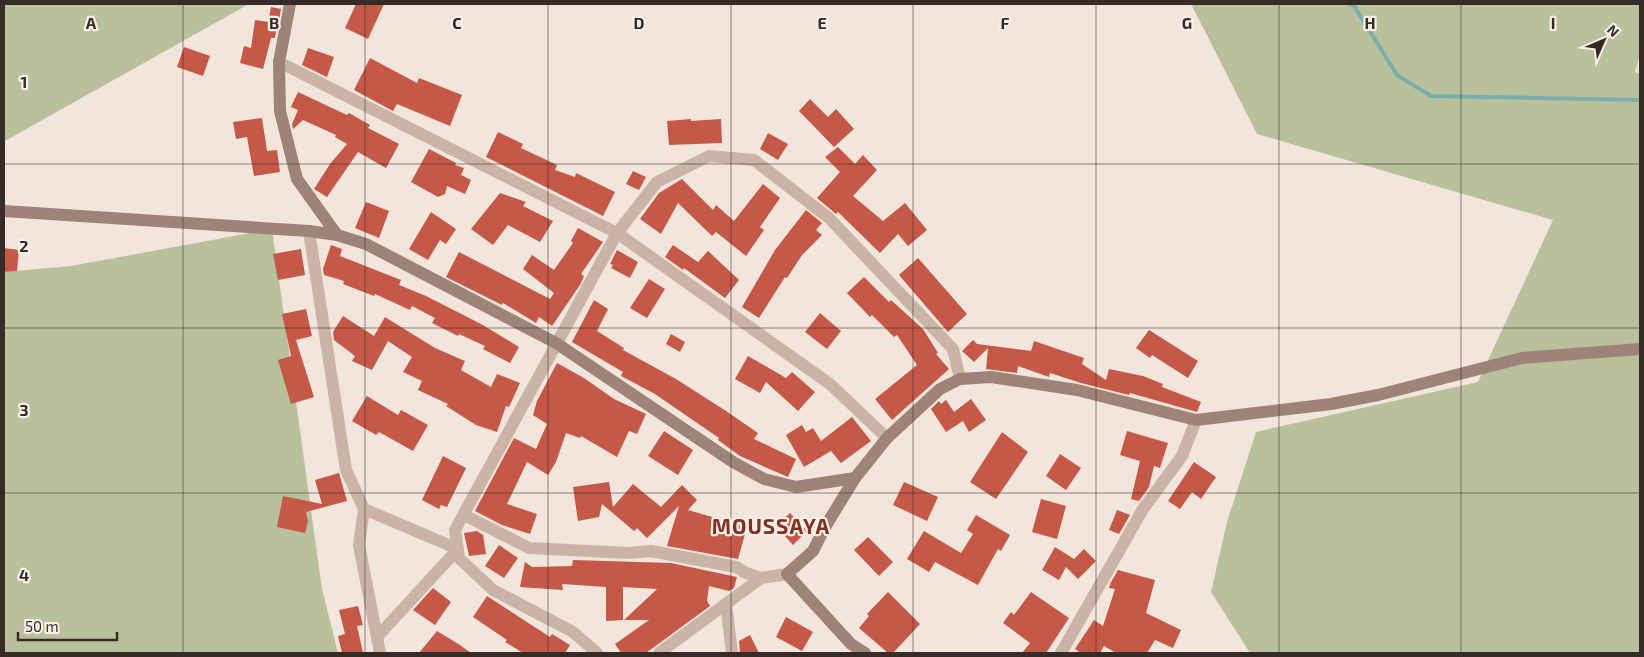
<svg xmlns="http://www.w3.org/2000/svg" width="1644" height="657" viewBox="0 0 1644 657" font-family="'Exo 2',sans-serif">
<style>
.green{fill:#b9c19c}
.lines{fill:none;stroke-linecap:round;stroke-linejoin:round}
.stream{stroke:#7bafab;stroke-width:4}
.building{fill:#c55847}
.street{stroke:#cab4a8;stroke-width:12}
.secondary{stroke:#9e8379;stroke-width:12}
.grid{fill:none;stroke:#372b28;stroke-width:1;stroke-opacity:0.55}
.labels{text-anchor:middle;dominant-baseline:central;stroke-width:4.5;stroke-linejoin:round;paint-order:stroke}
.district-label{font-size:21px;font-weight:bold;letter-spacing:1px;fill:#852e22;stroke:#f9f0e9}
.grid-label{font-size:16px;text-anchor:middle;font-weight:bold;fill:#372b28;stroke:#f9f0e9;stroke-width:4.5;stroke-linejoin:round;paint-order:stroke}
</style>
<rect width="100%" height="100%" fill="#f2e5dc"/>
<g class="green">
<polygon points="4,4 249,4 5,141"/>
<polygon points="1191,4 1640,4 1640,56 1635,72 1640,74 1640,653 1250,653 1211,592 1227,522 1256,432 1478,382 1553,220 1257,134"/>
<polygon points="272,229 322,589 338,653 4,653 4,272 71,266"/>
</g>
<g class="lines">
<polyline class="stream" points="1349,4 1354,6 1397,75 1431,96 1640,100"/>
</g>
<g class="building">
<polygon points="356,4 384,4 368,39 345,28"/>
<polygon points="271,7 281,9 279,20 269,18"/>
<polygon points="255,20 277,23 275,38 271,38 263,69 240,63 244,46 251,48"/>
<polygon points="184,47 210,56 203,76 177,67"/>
<polygon points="308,48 334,57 327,77 302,65"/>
<polygon points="370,58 417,83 419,78 462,95 450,126 397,104 393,111 354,90"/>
<polygon points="298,92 347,115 349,113 370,125 368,128 399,144 386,168 358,152 327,197 314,189 330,164 347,144 335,137 336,135 303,120 293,129 292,124 298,110 291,107"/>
<polygon points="810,99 828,117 836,109 854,129 834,147 799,111"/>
<polygon points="262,118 267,151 277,150 280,172 254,176 247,137 236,139 233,122"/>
<polygon points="691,119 691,121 721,119 722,143 669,145 667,121"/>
<polygon points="498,132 523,144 521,148 557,165 555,170 575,177 576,173 615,192 603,216 486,157"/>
<polygon points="768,133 788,144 778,160 760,149"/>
<polygon points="838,147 855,164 863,155 877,170 853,196 883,221 905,203 927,230 908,246 898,234 880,253 838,212 836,214 817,198 840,172 825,157"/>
<polygon points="429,149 456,163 455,165 464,168 461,175 471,180 465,194 447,186 445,194 438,197 411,182"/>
<polygon points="633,171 646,177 639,190 626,184"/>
<polygon points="682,179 713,210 716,205 734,221 763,184 780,198 760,227 764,230 746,256 716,232 712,236 678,203 661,234 640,219 659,193"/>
<polygon points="500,193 526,202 523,206 553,221 540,242 508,225 493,245 471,229"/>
<polygon points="366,202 389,211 379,238 355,228"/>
<polygon points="806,210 822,223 816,230 822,235 802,255 787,278 785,277 759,318 742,307 775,250"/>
<polygon points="431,212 456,229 446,244 440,240 428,260 409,249"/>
<polygon points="578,228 603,242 581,274 584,276 580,285 552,326 539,317 536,323 503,303 502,305 446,277 459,252 550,299 554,293 523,269 532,255 554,270 573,243 571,241"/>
<polygon points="331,245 342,249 340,256 401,280 399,285 426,296 481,324 519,347 510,363 483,349 485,346 459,334 458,336 432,323 435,318 412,306 410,310 375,294 374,296 343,284 344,281 324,275 323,269"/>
<polygon points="673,245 698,262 708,251 739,280 725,298 684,268 683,270 665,257"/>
<polygon points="4,248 19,250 17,271 4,272"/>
<polygon points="301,249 305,275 278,280 273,254"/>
<polygon points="617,250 638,262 630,278 611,268 613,265 610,264"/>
<polygon points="918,258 967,314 948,332 899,275"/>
<polygon points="864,277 889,302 891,300 923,329 938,353 936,354 949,369 892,420 875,399 917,365 897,335 894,337 872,315 870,317 847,293"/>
<polygon points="649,279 665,289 647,318 630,308"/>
<polygon points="594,300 608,309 597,331 624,348 623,350 676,379 726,411 758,433 754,439 796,459 788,477 740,456 718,440 719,438 655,394 621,376 623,372 572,342"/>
<polygon points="306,309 312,336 296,340 314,397 291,404 278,360 291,356 282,314"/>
<polygon points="820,313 841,331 827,349 805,332"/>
<polygon points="343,316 374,336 385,317 435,348 465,361 461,370 491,387 497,374 520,383 509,407 506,406 497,432 476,425 446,406 448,404 418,390 422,381 403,372 412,357 388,341 372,370 352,361 355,356 334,340 333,332"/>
<polygon points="1149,330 1198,361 1188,378 1152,355 1150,358 1136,348"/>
<polygon points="671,334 685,342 680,352 666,344"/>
<polygon points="973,340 977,344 1031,351 1034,341 1084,358 1082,364 1106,380 1109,369 1143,376 1163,384 1162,387 1201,402 1197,412 1130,393 1129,395 1081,383 1050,373 1049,377 1018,366 1017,373 986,369 988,348 974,362 962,351"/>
<polygon points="748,356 786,378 792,372 815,392 798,411 766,382 760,393 735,379"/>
<polygon points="557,363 584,378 614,399 646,414 637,434 629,431 617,457 581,436 580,438 566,433 556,462 548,475 527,462 507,504 537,514 530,534 502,525 475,511 514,438 536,449 547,424 533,415 537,401"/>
<polygon points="367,396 398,415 401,410 428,425 413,451 379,432 376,435 352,421"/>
<polygon points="971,399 986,420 969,432 963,421 946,432 931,409 939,401 941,404 946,400 954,412"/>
<polygon points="852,417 871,441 841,463 831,451 804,467 786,435 802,425 806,432 813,428 821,441"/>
<polygon points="664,431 693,450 678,475 648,456"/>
<polygon points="1127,431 1168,443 1160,468 1154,466 1149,487 1139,501 1131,499 1140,461 1120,455"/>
<polygon points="1002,432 1028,452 996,499 970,482"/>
<polygon points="1060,454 1081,468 1066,490 1046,476"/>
<polygon points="443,456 466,468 447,507 441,505 439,509 422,500"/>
<polygon points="1194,462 1216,477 1201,499 1192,492 1180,509 1168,501"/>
<polygon points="339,473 347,501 306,512 308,521 305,533 277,527 283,496 322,504 315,480"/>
<polygon points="609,482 613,507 633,484 661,507 682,485 697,500 688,510 747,527 738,559 667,546 679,506 647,538 637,528 634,531 602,504 599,517 578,521 573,487"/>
<polygon points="904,482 938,497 927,521 893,505"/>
<polygon points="1041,499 1066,506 1057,539 1032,532"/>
<polygon points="1117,510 1130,515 1119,534 1109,530"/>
<polygon points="790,513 807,531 793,545 776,526"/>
<polygon points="976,515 1010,535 1001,551 998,549 978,585 935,562 929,572 907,559 924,531 961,553 973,534 967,530"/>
<polygon points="477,531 483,535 486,554 469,556 464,533"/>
<polygon points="868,537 893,562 879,576 854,550"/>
<polygon points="499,545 518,558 504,578 485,566"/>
<polygon points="1055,547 1074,559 1084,549 1096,561 1078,579 1066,567 1059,580 1042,570"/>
<polygon points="573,560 671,563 737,577 734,588 729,591 709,586 707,601 710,606 646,653 621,653 615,644 649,620 624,620 657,589 623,587 623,620 606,621 606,587 562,584 563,590 520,587 525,562 532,567 572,566"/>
<polygon points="1118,570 1155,580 1146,613 1181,630 1173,648 1155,640 1147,653 1116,653 1104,646 1100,653 1081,653 1075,649 1094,620 1103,626 1115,589 1109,588 1111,582"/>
<polygon points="433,588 451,602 435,625 413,610"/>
<polygon points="888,592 920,624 893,653 888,653 859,628 869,616 867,614"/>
<polygon points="1031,592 1069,618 1046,653 1022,653 1030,643 1003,623 1011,612 1014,615"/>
<polygon points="487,596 550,637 552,634 570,645 565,653 523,653 505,642 507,640 473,617"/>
<polygon points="358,606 363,625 357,626 363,653 342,653 338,636 345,634 339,610"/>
<polygon points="786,617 813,632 802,651 776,637"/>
<polygon points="437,631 460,645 471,653 419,653"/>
<polygon points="750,635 759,653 740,653 739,641"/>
</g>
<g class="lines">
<g class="street">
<polyline points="279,62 617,233 830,384 887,438"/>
<polyline points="309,231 346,470 364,509 458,549 377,637"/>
<polyline points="364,509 359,545 380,653"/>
<polyline points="464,515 529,548 628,553 651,551 736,567 746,573 761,578"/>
<polyline points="726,604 732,653"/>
<polyline points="597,653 573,632 493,590 459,558 455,530 617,233 657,182 709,156 754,160 829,218 953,349 960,379"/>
<polyline points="659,653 761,578 787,574"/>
<polyline points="1061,653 1143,509 1182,456 1196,420"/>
</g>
<g class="secondary">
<polyline points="290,4 279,62 280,111 297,179 337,235"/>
<polyline points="4,211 309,231 337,235 366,244 556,343 733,462 764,479 796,487 855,478 887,438 940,389 960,379 991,377 1077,390 1196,420 1331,404 1378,395 1522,358 1640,349"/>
<polyline points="855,478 825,527 813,551 787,574 851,644 865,653"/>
</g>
</g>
<path class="grid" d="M183 4V653M365 4V653M548 4V653M731 4V653M913 4V653M1096 4V653M1279 4V653M1461 4V653M4 164H1640M4 328H1640M4 493H1640"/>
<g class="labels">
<g class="district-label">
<text x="771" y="525">MOUSSAYA</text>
</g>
</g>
<g class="grid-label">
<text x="91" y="29">A</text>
<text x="274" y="29">B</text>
<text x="457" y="29">C</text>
<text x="639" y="29">D</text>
<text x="822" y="29">E</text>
<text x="1005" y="29">F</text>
<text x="1187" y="29">G</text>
<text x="1370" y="29">H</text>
<text x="1553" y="29">I</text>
<text x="24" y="88">1</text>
<text x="24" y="252">2</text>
<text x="24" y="416">3</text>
<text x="24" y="581">4</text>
</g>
<rect width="1644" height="657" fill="none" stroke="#372b28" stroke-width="10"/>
<g transform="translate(1604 40) rotate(45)" stroke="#f9f0e9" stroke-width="4" paint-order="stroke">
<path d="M0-4L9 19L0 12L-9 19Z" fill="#372b28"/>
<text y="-8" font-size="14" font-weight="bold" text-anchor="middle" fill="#372b28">N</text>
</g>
<path d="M18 632v8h99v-8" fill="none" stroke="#372b28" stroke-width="2.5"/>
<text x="25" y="632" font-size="15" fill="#372b28" stroke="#f9f0e9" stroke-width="4" paint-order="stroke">50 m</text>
</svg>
